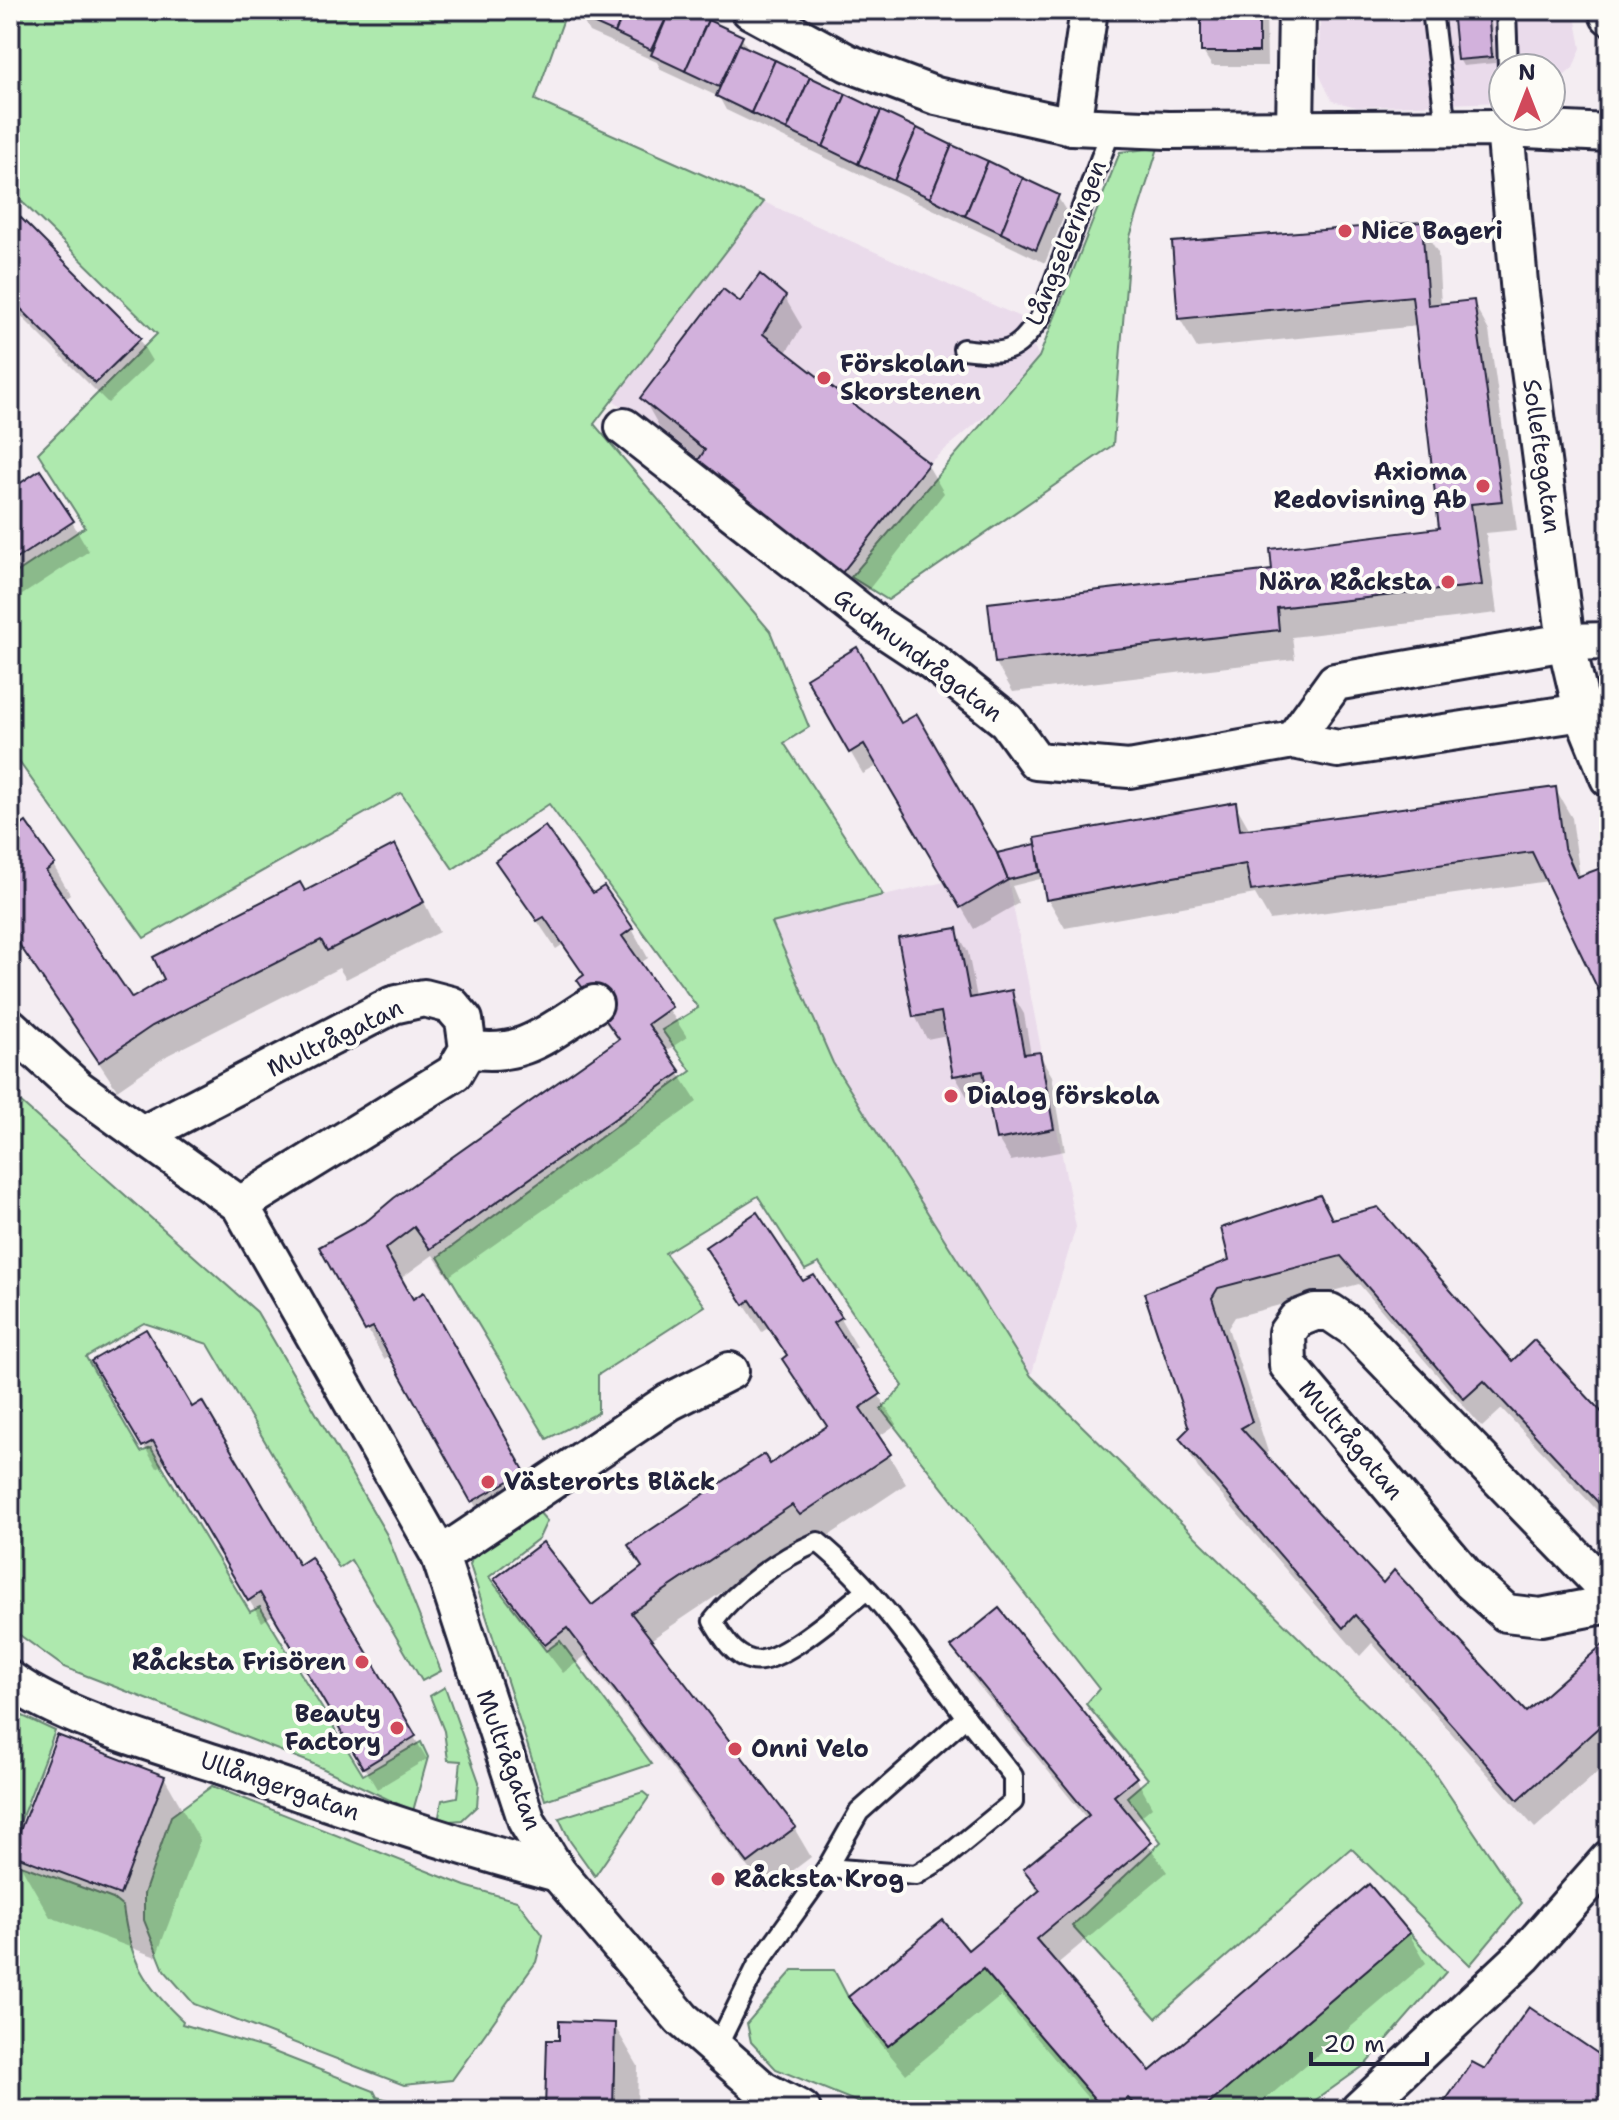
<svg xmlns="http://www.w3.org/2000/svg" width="1619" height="2120" viewBox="0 0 1619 2120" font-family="'Shantell Sans',sans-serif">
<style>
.built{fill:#eadbeb}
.green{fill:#aee9ae;stroke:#688674;stroke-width:2}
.shadow{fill:#0003}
.building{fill:#d2b1dc;stroke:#22223b;stroke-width:2}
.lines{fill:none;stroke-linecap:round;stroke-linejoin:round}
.lane-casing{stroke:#22223b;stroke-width:24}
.street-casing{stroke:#22223b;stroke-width:42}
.lane{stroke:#fdfcf7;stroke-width:18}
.street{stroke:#fdfcf7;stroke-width:36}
.poi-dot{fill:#d1495b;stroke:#fdfcf7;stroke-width:3}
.labels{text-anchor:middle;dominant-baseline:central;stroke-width:8;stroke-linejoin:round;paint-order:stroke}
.poi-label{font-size:24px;font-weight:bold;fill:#22223b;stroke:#fdfcf7;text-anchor:start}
.street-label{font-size:24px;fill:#22223b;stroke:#fdfcf7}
</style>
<rect width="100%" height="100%" fill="#f4edf2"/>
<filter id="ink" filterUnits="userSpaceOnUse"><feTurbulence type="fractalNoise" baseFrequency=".0125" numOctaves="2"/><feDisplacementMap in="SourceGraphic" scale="16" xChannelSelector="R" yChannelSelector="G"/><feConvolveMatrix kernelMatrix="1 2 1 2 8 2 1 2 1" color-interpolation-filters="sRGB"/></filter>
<g filter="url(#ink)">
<g class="built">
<polygon points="1320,10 1574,10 1581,48 1573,68 1551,87 1551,68 1503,68 1503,102 1357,107 1332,101 1319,74"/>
<polygon points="764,202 1020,317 1039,357 990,412 929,463 837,579 612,399"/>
<polygon points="1008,880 1076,1227 1031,1376 833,1063 772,922 944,882 960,908"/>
</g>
<g class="green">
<polygon points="10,10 567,10 535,100 764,202 594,424 770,631 809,727 784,743 883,895 772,923 833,1063 1031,1376 1429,1765 1522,1903 1470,1965 1351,1848 1156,2018 1072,1926 1161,1842 1127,1797 1148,1779 1086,1704 1099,1689 881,1409 903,1386 819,1263 805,1270 758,1196 665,1253 705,1306 598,1375 598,1413 547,1439 438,1257 691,1071 662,1030 698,1008 549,804 453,869 401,793 144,938 10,749 10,577 85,527 38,453 157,334 10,190"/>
<polygon points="1158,148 1130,237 1113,445 888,600 851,577 1039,357 1120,152"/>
<polygon points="10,1093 257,1312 387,1535 441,1671 422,1681 351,1560 339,1568 208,1344 144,1323 86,1357 141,1452 151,1448 250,1612 260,1607 363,1775 421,1742 428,1757 413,1811 309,1762 64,1667 10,1628"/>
<polygon points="539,1512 547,1521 539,1538 489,1577 546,1651 560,1641 652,1764 545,1800 470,1565 475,1550"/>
<polygon points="445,1687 479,1782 477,1806 462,1820 438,1822 442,1800 457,1797 461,1761 448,1760 444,1731 430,1696"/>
<polygon points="10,1710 55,1731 10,1848"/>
<polygon points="212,1786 465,1886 517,1901 543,1935 536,1962 452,2080 404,2085 194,2004 164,1970 144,1920 144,1894 171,1816"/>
<polygon points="643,1792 649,1797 595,1876 570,1841 559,1818"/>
<path d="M10 1861 113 1899 123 1907C130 1961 144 1985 183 2021L182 2024 264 2048 374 2091 377 2097 428 2110H10Z"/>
<polygon points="1410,1933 1446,1972 1365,2065 1303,2109 1202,2110"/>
<polygon points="983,1969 1104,2110 877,2110 776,2069 751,2042 747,2023 793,1970 834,1970 848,1997 888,2046"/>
</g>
<g class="shadow">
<polygon points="584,10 681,10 741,37 749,50 1057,196 1066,211 1045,263 726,110 719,97 661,70 657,62 589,32 581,17"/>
<polygon points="1203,10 1266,10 1267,66 1212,66 1203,52"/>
<polygon points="1454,10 1490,10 1495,63 1463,66 1459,59"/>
<polygon points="10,209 139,339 152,361 108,403 10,305"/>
<polygon points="1421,224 1438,253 1441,305 1473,302 1489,331 1517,530 1486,533 1497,613 1292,637 1295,659 1013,692 996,663 1275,572 1442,530 1418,326 1197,348 1180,319"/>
<polygon points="785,298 802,327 785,354 927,464 944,493 855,607 701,460 660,428 643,398 740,305"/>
<polygon points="10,493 72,522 89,551 10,603"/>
<polygon points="808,678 900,726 996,855 1035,846 1039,854 1235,804 1250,830 1555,789 1572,818 1580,878 1609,869 1609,1009 1548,881 1270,920 1255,894 1065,928 1048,899 1044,878 1012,886 1019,903 974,929 879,765 863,774"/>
<polygon points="10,820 53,865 70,894 63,899 131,1000 304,893 411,876 439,932 346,979 339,968 168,1055 117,1090 10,929"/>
<polygon points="497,861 592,896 632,929 648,958 639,964 687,1037 665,1052 697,1102 448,1277 433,1255 400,1279 412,1301 440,1324 540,1502 489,1530 391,1355 384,1359 322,1248 370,1221 619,1041 596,1010 585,977 562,945 556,949"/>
<polygon points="956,930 968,952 977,998 1011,992 1024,1014 1031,1055 1039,1054 1052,1076 1065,1151 1011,1161 998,1139 990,1094 968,1098 955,1076 947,1035 927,1039 915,1016"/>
<polygon points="1333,1221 1511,1364 1609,1423 1609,1523 1502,1409 1482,1427 1359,1284 1235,1317 1228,1328 1268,1452 1263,1455 1383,1586 1526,1715 1609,1642 1609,1762 1535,1828 1372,1643 1360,1656 1198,1468 1181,1438 1191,1429 1146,1294"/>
<polygon points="707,1247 803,1284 840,1318 857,1347 850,1351 897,1424 878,1437 906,1484 818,1543 810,1533 649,1641 794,1828 811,1857 766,1891 585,1656 563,1673 513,1608 496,1579 591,1608 770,1467 828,1428 785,1359 788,1357 768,1328 762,1332"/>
<polygon points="94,1362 191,1410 298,1567 310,1560 427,1759 377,1789 274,1614 262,1622 168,1462 157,1468"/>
<polygon points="954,1647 1136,1778 1152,1807 1133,1823 1167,1872 1056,1965 1149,2074 1409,1934 1426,1963 1253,2110 1098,2110 1001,1996 906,2074 867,2027 850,1998 968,1953 1039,1894 1025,1870 1087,1819 971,1676"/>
<polygon points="164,1777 200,1840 156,1957 50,1917 14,1854"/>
<polygon points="1609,1989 1609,2004 1604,1996"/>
<polygon points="614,2025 638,2066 637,2110 547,2110 561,2042"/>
</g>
<g class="building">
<polygon points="582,10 625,10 615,33 579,17"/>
<polygon points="625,10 670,10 651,50 615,33"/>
<polygon points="670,10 686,10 708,20 685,71 651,55"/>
<polygon points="1201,10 1259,10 1259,15 1201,16"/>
<polygon points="1452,10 1488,10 1492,57 1457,60"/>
<polygon points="1259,15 1259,52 1201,52 1201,16"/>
<polygon points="708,20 743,36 719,87 685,71"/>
<polygon points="739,44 775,60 751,113 716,96"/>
<polygon points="775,60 810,77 787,130 751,113"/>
<polygon points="810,77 846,94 823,147 787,130"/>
<polygon points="846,94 881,111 858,164 823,147"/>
<polygon points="881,111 917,128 894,181 858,164"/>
<polygon points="917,128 952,145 930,198 894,181"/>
<polygon points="952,145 988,161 965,216 930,198"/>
<polygon points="988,161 1023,178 1001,233 965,216"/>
<polygon points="1023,178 1059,195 1036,250 1001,233"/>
<polygon points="10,207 141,338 95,383 10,298"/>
<polygon points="1422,222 1428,305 1474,300 1502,501 1471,504 1482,585 1277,608 1279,630 995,663 988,603 1272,570 1270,549 1439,528 1412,296 1178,319 1172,242"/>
<polygon points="760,274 786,296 763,334 929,463 837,579 693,468 705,450 640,398 723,289 740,302"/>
<polygon points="40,470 74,521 10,563 10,490"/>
<polygon points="857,647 901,723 917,714 997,853 1008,880 960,908 864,744 849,753 806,678"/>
<polygon points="1556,787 1564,848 1577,877 1609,865 1609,1012 1532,852 1251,891 1246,864 1046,900 1035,838 1236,802 1240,830"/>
<polygon points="10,816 18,828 26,822 55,864 46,871 132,998 164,979 153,957 300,882 305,891 395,844 424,902 327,951 321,940 152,1026 99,1062 10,931"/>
<polygon points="545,826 593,893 604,886 633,928 622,936 672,1007 648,1024 681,1072 430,1249 414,1227 385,1249 413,1299 424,1292 525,1472 471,1502 373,1327 365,1331 319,1247 368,1220 394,1198 619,1039 577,980 584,975 544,917 537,921 495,861"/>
<polygon points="1036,844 1040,872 1008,880 997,853"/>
<polygon points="957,928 970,998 1012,990 1024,1054 1040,1052 1054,1129 996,1140 983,1071 953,1076 941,1012 913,1017 898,938"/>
<polygon points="1320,1195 1332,1219 1378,1207 1512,1361 1534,1340 1609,1420 1609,1514 1484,1381 1464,1399 1341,1256 1218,1288 1212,1298 1252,1422 1241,1428 1383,1583 1394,1570 1526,1712 1609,1639 1609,1718 1518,1800 1355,1615 1343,1628 1179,1438 1189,1428 1144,1293 1229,1260 1221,1228"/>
<polygon points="757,1212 803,1281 814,1275 842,1317 834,1322 881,1394 860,1408 891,1454 800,1515 792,1505 631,1613 796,1827 748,1863 567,1628 545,1645 494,1579 543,1542 592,1605 642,1567 628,1545 764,1454 770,1464 827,1426 782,1359 787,1355 750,1300 744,1305 705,1247"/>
<polygon points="146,1329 192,1407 202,1401 299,1565 311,1557 416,1736 363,1768 260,1593 248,1601 153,1441 142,1447 91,1361"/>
<polygon points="999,1608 1137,1777 1114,1796 1152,1842 1036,1939 1150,2071 1369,1884 1410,1933 1202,2110 1139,2110 1128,2098 1113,2110 1104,2110 983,1969 888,2046 848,1997 943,1920 968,1950 1040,1890 1023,1869 1089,1815 951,1647"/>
<polygon points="57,1735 165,1776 120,1895 11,1854"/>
<polygon points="1529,2007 1609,2061 1609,2110 1439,2110 1472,2062 1485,2069"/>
<polygon points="559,2021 615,2023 613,2110 545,2110 547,2040 559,2040"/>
</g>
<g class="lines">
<defs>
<g id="lane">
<polyline points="1432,10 1446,128"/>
<polyline points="1506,10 1508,68"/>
<path d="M963 349C1007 354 1014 355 1040 318L1112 128"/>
<polyline points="827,1868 916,1875 947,1856 1013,1802 1013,1776 966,1717"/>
<path d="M716 2049 757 1966 827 1868 859 1812 966 1717C922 1657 876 1589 818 1542 780 1558 738 1588 713 1621 722 1636 733 1656 752 1660 779 1667 844 1607 867 1590"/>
</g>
<g id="street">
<polyline points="750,10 848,63 936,96 1072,126 1168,130 1505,128 1609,133"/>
<polyline points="1608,10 1609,16"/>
<polyline points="1072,126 1089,10"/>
<polyline points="1295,128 1297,10"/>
<polyline points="1505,128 1520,294 1566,642 1583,714 1609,778"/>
<polyline points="624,427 876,624 932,661 1007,721 1036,761 1129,769 1293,740 1338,749 1609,708"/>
<polyline points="1293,740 1335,682 1566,642 1609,641"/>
<polyline points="10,1027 77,1088 240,1205 440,1556 527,1822 558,1873 682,2019 763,2090 802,2110"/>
<path d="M468 1049C524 1059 548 1032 594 1004"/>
<polyline points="144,1134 393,1005 424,998 451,1005 464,1020 468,1049 454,1073 240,1205"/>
<polyline points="440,1556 669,1402 730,1371"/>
<polyline points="1609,1592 1355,1329 1330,1312 1315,1312 1297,1319 1287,1333 1288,1365 1470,1581 1506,1613 1541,1617 1609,1604"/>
<path d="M10 1680C61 1717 153 1743 214 1763 328 1802 441 1842 558 1873"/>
<polyline points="1359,2110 1523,1956 1609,1859"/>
</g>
</defs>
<use href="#lane" class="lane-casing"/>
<use href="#street" class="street-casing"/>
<use href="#lane" class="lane"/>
<use href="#street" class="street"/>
</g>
</g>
<g class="poi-dot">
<circle cx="1345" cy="231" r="8"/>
<circle cx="824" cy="378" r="8"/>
<circle cx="1483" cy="486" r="8"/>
<circle cx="1448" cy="582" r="8"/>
<circle cx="951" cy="1096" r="8"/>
<circle cx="488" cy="1482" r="8"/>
<circle cx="362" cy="1662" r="8"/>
<circle cx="397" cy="1728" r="8"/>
<circle cx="735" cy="1749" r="8"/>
<circle cx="718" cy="1879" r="8"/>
</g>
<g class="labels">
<g class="poi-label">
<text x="1361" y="231">Nice Bageri</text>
<text x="840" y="364">Förskolan<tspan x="840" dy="28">Skorstenen</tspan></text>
<text x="1467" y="472" text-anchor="end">Axioma<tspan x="1467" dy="28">Redovisning Ab</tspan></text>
<text x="1432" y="582" text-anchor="end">Nära Råcksta</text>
<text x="967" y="1096">Dialog förskola</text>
<text x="504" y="1482">Västerorts Bläck</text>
<text x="346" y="1662" text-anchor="end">Råcksta Frisören</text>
<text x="381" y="1714" text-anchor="end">Beauty<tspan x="381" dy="28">Factory</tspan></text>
<text x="751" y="1749">Onni Velo</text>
<text x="734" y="1879">Råcksta Krog</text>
</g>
<g class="street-label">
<text transform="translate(1066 243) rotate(-68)">Långseleringen</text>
<text transform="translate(1542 456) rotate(82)">Solleftegatan</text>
<text transform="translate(918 655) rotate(37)">Gudmundrågatan</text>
<text transform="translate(335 1038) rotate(-26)">Multrågatan</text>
<text transform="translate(1351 1440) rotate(50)">Multrågatan</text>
<text transform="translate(509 1760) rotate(70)">Multrågatan</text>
<text transform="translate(280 1786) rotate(19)">Ullångergatan</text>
</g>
</g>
<rect width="1619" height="2120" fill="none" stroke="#fdfcf7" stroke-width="40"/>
<rect x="20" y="20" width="1579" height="2080" fill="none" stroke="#22223b" stroke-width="3" filter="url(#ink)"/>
<g transform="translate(1527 92)"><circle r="38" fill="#fdfcf7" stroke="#a5a5ac" stroke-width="2"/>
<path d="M0-6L14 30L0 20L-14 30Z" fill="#d1495b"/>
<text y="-12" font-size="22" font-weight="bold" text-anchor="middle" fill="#22223b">N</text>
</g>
<path d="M1311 2052v12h116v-12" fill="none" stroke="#22223b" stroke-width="4"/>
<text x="1323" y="2052" font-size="24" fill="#22223b" stroke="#fdfcf7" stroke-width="6" paint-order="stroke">20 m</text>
</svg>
